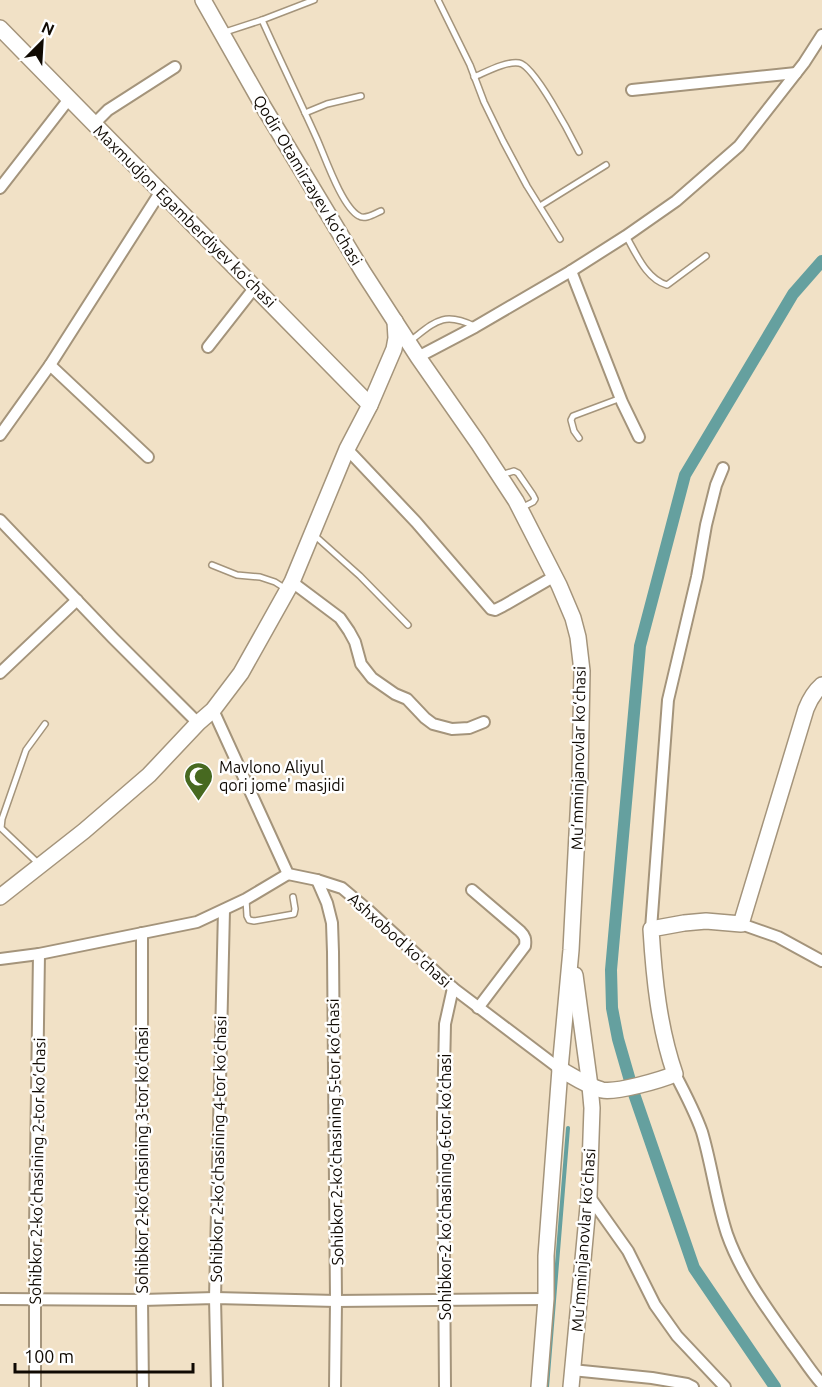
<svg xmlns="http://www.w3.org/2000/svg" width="822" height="1387" viewBox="0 0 822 1387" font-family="Ubuntu,sans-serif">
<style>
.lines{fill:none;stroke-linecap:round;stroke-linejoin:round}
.stream{stroke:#65a09f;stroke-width:4}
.canal{stroke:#65a09f;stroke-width:12}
.lane-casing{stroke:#a4947b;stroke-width:8}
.street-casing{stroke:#a4947b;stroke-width:14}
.secondary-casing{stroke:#a4947b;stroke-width:18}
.lane{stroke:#fff;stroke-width:5}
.street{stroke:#fff;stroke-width:10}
.secondary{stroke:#fff;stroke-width:15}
.labels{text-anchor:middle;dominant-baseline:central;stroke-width:5;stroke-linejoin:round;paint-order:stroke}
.street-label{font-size:16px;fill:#100a03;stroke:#fff}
.poi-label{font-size:16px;fill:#100a03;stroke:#fff;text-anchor:start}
</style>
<rect width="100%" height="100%" fill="#f1e1c6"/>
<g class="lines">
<polyline class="stream" points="547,1387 568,1128"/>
<polyline class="canal" points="775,1387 694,1268 633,1091 618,1039 612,1008 611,970 640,646 685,475 793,294 822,261"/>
<defs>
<g id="lane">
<polyline points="438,0 470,65 484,102 503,141 527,186 560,239"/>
<path d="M262 20C280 60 299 99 317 139 325 157 342 207 359 216 365 220 374 214 381 211"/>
<polyline points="222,33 262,20 314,0"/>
<path d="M474 77C486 72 506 61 519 63 534 65 571 136 579 152"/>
<polyline points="305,113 327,104 361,96"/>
<polyline points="540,206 606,165"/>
<path d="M626 236C636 253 646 279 667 285L706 256"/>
<path d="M410 341C435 322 443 311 474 326"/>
<polyline points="579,438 574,431 571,420 573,416 621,398"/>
<polyline points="501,475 514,471 518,473 533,495 535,499 533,502 521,508"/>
<polyline points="313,534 360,576 408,625"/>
<polyline points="212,565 237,575 260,577 275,582 286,589"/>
<polyline points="39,864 1,828 2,819 26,750 45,724"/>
<polyline points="246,899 247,916 249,920 254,921 294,914 295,909 293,897"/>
</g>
<g id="street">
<polyline points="632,90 796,73"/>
<polyline points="94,124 108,110 175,67"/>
<polyline points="0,188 69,99"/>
<polyline points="571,271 622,402 639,437"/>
<polyline points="208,347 255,287"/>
<polyline points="418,357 475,327 571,271 626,236 676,201 739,146 804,63 822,35"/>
<polyline points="50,365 148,457"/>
<polyline points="0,435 50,365 161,191"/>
<polyline points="347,449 416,522 491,609 495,610 503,606 555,576"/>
<polyline points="0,520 113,638 198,723"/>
<polyline points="292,582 340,618 349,631 355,642 361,664 372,678 395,694 407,699 425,718 433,724 452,729 469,728 484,722"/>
<polyline points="0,673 77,600"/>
<polyline points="213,710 288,874 317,880 342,888 368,910 453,988 560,1069"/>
<polyline points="317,880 327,903 332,923 333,952 336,1301 335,1387"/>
<path d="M472 890 520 931C525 936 526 939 525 946L478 1008"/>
<polyline points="741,924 778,937 822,961"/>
<polyline points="651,929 668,700 697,577 706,525 716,485 723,468"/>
<polyline points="142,933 142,1300 143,1387"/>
<polyline points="0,959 39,954 197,922 246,899 288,874"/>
<path d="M675 1074C685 1093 695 1112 702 1132 712 1166 716 1201 727 1234 741 1274 768 1310 792 1344 802 1357 811 1372 822 1384"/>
<polyline points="589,1196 628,1251 655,1305 677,1336 725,1387"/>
<polyline points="0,1299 142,1300 215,1298 336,1301 546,1299"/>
<polyline points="572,1370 652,1378 687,1384 693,1387"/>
<polyline points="35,1387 35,1228 39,954"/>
<polyline points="217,1387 215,1298 224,910"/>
<polyline points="445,1387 443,1118 445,1024 453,988"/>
</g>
<g id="secondary">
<polyline points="203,0 263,106 363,272 418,357 478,443 516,501 559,585 573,618 578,637 582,671 580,776 571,950 560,1069 546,1256 546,1299 539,1387"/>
<polyline points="0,28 370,405"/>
<polyline points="0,897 84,831 149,775 198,723 213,710 241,673 292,582 347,449 370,405 394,349 396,338 395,321"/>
<path d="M560 1069C574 1077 587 1086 602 1090 616 1093 661 1080 675 1074 659 1028 654 978 651 929L684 923 706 921 741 924 806 709C810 699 814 692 822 685"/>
<polyline points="571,1387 589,1196 592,1108 590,1086 575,975"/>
</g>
</defs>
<use href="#lane" class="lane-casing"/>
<use href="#street" class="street-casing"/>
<use href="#secondary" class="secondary-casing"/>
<use href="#lane" class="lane"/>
<use href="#street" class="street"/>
<use href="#secondary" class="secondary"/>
</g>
<defs>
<symbol id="mosque-pin" viewBox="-11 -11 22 30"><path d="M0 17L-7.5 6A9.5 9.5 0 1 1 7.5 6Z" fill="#476920" stroke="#fff"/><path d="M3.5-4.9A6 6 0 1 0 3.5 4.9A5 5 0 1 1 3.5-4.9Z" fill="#fff"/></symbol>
</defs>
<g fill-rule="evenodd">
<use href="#mosque-pin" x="182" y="760" width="33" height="45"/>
</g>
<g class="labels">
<g class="street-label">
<text transform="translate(308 180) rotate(59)">Qodir Otamirzayev koʻchasi</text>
<text transform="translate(185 216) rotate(45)">Maxmudjon Egamberdiyev koʻchasi</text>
<text transform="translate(578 758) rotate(-89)">Mu’mminjanovlar ko‘chasi</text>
<text transform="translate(400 940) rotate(42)">Ashxobod ko'chasi</text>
<text transform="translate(335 1132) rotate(-91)">Sohibkor 2-ko‘chasining 5-tor ko‘chasi</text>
<text transform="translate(218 1149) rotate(-89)">Sohibkor 2-ko‘chasining 4-tor ko‘chasi</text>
<text transform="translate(142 1160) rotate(-90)">Sohibkor 2-ko‘chasining 3-tor ko‘chasi</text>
<text transform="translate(37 1171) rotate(-89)">Sohibkor 2-ko‘chasining 2-tor ko‘chasi</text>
<text transform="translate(445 1187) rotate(-90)">Sohibkor-2 ko‘chasining 6-tor ko‘chasi</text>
<text transform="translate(583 1240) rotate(-86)">Mu’mminjanovlar ko‘chasi</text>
</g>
<g class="poi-label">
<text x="219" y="767">Mavlono Aliyul<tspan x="219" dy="18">qori jome' masjidi</tspan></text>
</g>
</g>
<g transform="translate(42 42) rotate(24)" stroke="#ffffff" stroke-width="4.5" paint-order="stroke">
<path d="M0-4.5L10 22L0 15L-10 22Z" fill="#100a03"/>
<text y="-9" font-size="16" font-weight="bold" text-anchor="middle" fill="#100a03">N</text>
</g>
<path d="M15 1363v9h178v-9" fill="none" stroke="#100a03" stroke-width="3"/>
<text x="24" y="1363" font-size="18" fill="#100a03" stroke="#ffffff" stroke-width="4.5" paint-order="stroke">100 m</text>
</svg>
